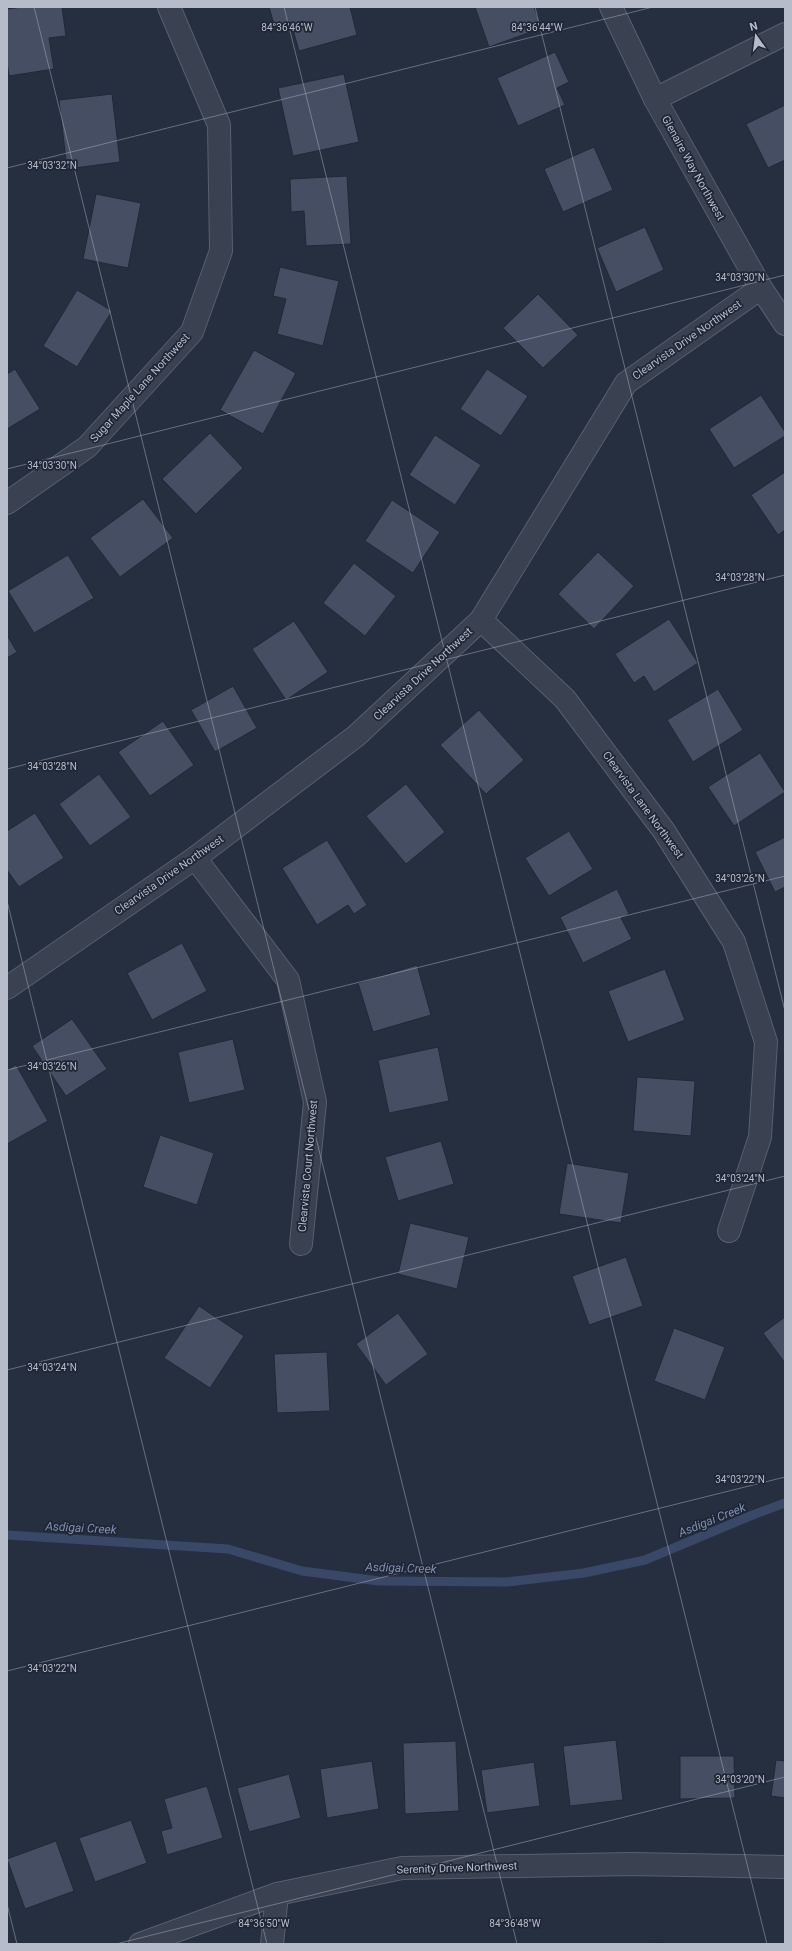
<svg xmlns="http://www.w3.org/2000/svg" width="792" height="1951" viewBox="0 0 792 1951" font-family="Roboto,sans-serif">
<style>
.lines{fill:none;stroke-linecap:round;stroke-linejoin:round}
.stream{stroke:#3a4867;stroke-width:9}
.building{fill:#454e62;stroke:#212837}
.minor-casing{stroke:#585f6d;stroke-width:24}
.minor{stroke:#3a4150;stroke-width:22}
.ticks{fill:none;stroke:#b7bcca;stroke-width:1;stroke-opacity:0.45}
.labels{text-anchor:middle;dominant-baseline:central;stroke-width:3.5;stroke-linejoin:round;paint-order:stroke}
.street-label{font-size:11px;fill:#b7bcca;stroke:#1f2635}
.water-label{font-size:12px;font-style:italic;fill:#7f8fb2;stroke:#1f2635}
.ticks-label{font-size:10px;text-anchor:middle;fill:#b7bcca;stroke:#1f2635;stroke-width:3.5;stroke-linejoin:round;paint-order:stroke}
</style>
<rect width="100%" height="100%" fill="#262f40"/>
<g class="lines">
<polyline class="stream" points="7,1535 228,1549 302,1571 379,1581 507,1582 584,1573 645,1560 755,1514 785,1503"/>
</g>
<g class="building">
<polygon points="22,7 62,7 66,36 49,38 54,69 9,76 7,62 7,9"/>
<polygon points="269,7 350,7 357,35 299,51 291,23 275,28"/>
<polygon points="475,7 534,7 542,28 489,47"/>
<polygon points="555,52 569,82 557,88 565,105 518,126 497,78"/>
<polygon points="344,74 359,142 293,156 278,88"/>
<polygon points="112,94 120,162 67,169 59,100"/>
<polygon points="785,105 785,160 768,168 746,124"/>
<polygon points="594,147 613,190 563,212 544,169"/>
<polygon points="347,176 351,244 306,246 304,211 291,212 290,179"/>
<polygon points="96,194 141,203 128,268 83,259"/>
<polygon points="645,227 664,270 616,292 597,248"/>
<polygon points="280,267 339,281 323,346 277,334 286,299 273,296"/>
<polygon points="77,290 112,311 77,367 43,346"/>
<polygon points="538,294 578,335 543,368 503,328"/>
<polygon points="254,350 296,373 263,434 220,410"/>
<polygon points="15,369 40,409 7,429 7,374"/>
<polygon points="487,369 528,396 501,436 460,409"/>
<polygon points="761,395 785,432 785,436 734,468 709,429"/>
<polygon points="210,433 243,468 196,514 162,479"/>
<polygon points="435,435 481,465 455,505 409,475"/>
<polygon points="785,472 785,530 778,535 751,495"/>
<polygon points="143,499 173,538 120,577 90,538"/>
<polygon points="392,500 440,532 413,573 365,541"/>
<polygon points="598,552 634,586 594,629 558,594"/>
<polygon points="68,555 94,598 34,633 8,591"/>
<polygon points="354,563 396,596 365,636 323,603"/>
<polygon points="669,619 698,663 654,692 644,676 634,683 615,654"/>
<polygon points="294,621 328,672 286,700 252,649"/>
<polygon points="7,635 17,652 7,658"/>
<polygon points="233,686 257,728 215,752 191,710"/>
<polygon points="718,689 743,730 693,762 667,720"/>
<polygon points="479,710 524,760 486,794 440,745"/>
<polygon points="163,721 194,765 150,796 118,752"/>
<polygon points="760,753 785,792 734,826 708,787"/>
<polygon points="99,774 131,817 90,846 59,804"/>
<polygon points="406,784 445,832 406,864 366,816"/>
<polygon points="35,813 64,858 19,887 7,870 7,831"/>
<polygon points="569,831 593,869 549,896 525,858"/>
<polygon points="785,837 785,887 775,892 755,852"/>
<polygon points="327,840 367,905 354,914 348,905 317,925 282,868"/>
<polygon points="617,889 629,914 621,918 632,939 583,963 560,917"/>
<polygon points="182,943 207,991 152,1020 127,973"/>
<polygon points="417,965 431,1015 373,1032 358,983"/>
<polygon points="665,969 685,1020 628,1042 608,991"/>
<polygon points="72,1019 107,1069 66,1096 32,1046"/>
<polygon points="233,1039 245,1090 189,1103 178,1052"/>
<polygon points="438,1047 449,1101 389,1113 378,1060"/>
<polygon points="16,1065 48,1121 7,1144 7,1070"/>
<polygon points="637,1077 695,1081 691,1136 633,1131"/>
<polygon points="160,1135 214,1153 197,1205 143,1187"/>
<polygon points="441,1141 454,1184 398,1201 385,1157"/>
<polygon points="567,1163 629,1173 621,1223 559,1214"/>
<polygon points="410,1223 469,1237 457,1289 398,1274"/>
<polygon points="626,1257 643,1306 589,1325 572,1276"/>
<polygon points="199,1306 244,1336 210,1388 164,1358"/>
<polygon points="398,1313 428,1354 386,1385 356,1344"/>
<polygon points="785,1317 785,1363 763,1333"/>
<polygon points="674,1328 725,1347 705,1400 654,1381"/>
<polygon points="327,1352 330,1411 277,1413 274,1354"/>
<polygon points="616,1740 623,1800 570,1806 563,1746"/>
<polygon points="456,1741 459,1811 405,1814 403,1743"/>
<polygon points="680,1756 734,1756 735,1798 680,1799"/>
<polygon points="776,1760 785,1761 785,1798 771,1796"/>
<polygon points="372,1761 379,1809 327,1818 320,1769"/>
<polygon points="534,1762 540,1806 487,1813 481,1770"/>
<polygon points="289,1774 301,1818 249,1832 237,1788"/>
<polygon points="207,1786 223,1838 167,1855 161,1831 172,1828 164,1799"/>
<polygon points="131,1820 147,1863 95,1882 79,1838"/>
<polygon points="56,1841 74,1891 25,1909 7,1859"/>
<polygon points="667,1942 667,1944 642,1944"/>
</g>
<g class="lines">
<defs>
<g id="minor">
<polyline points="611,7 655,99 761,288 785,324"/>
<polyline points="655,99 785,34"/>
<polyline points="7,503 87,447 192,332 221,251 219,125 169,7"/>
<polyline points="481,620 565,699 664,831 734,942 766,1042 760,1137 729,1231"/>
<polyline points="195,858 288,980 315,1102 301,1244"/>
<polyline points="7,988 195,858 356,736 481,620 626,383 761,288"/>
<polyline points="140,1944 277,1894 402,1868 632,1864 785,1867"/>
<polyline points="272,1944 277,1894"/>
</g>
</defs>
<use href="#minor" class="minor-casing"/>
<use href="#minor" class="minor"/>
</g>
<path class="ticks" d="M34 7 517 1944M284 7 767 1944M535 7 785 1011M785 7V8M7 168 653 7M7 469 785 275M7 769 785 575M7 901 267 1944M7 1070 785 876M7 1370 785 1176M7 1671 785 1477M7 1904 17 1944M116 1944 785 1777"/>
<g class="labels">
<g class="street-label">
<text transform="translate(693 168) rotate(61)">Glenaire Way Northwest</text>
<text transform="translate(687 340) rotate(-35)">Clearvista Drive Northwest</text>
<text transform="translate(140 388) rotate(-48)">Sugar Maple Lane Northwest</text>
<text transform="translate(423 674) rotate(-43)">Clearvista Drive Northwest</text>
<text transform="translate(643 805) rotate(54)">Clearvista Lane Northwest</text>
<text transform="translate(169 875) rotate(-35)">Clearvista Drive Northwest</text>
<text transform="translate(308 1166) rotate(-85)">Clearvista Court Northwest</text>
<text transform="translate(457 1868) rotate(-2)">Serenity Drive Northwest</text>
</g>
<g class="water-label">
<text transform="translate(712 1520) rotate(-22)">Asdigai Creek</text>
<text transform="translate(81 1528) rotate(3)">Asdigai Creek</text>
<text transform="translate(401 1568) rotate(2)">Asdigai Creek</text>
</g>
</g>
<g class="ticks-label">
<text x="537" y="31">84°36'44"W</text>
<text x="287" y="31">84°36'46"W</text>
<text x="52" y="169">34°03'32"N</text>
<text x="740" y="281">34°03'30"N</text>
<text x="52" y="469">34°03'30"N</text>
<text x="740" y="581">34°03'28"N</text>
<text x="52" y="770">34°03'28"N</text>
<text x="740" y="882">34°03'26"N</text>
<text x="52" y="1070">34°03'26"N</text>
<text x="740" y="1182">34°03'24"N</text>
<text x="52" y="1371">34°03'24"N</text>
<text x="740" y="1483">34°03'22"N</text>
<text x="52" y="1672">34°03'22"N</text>
<text x="740" y="1783">34°03'20"N</text>
<text x="264" y="1927">84°36'50"W</text>
<text x="515" y="1927">84°36'48"W</text>
</g>
<rect width="792" height="1951" fill="none" stroke="#b7bcca" stroke-width="16"/>
<g transform="translate(756 36) rotate(346)" stroke="#1f2635" stroke-width="3" paint-order="stroke">
<path d="M0-3L7 15L0 10L-7 15Z" fill="#b7bcca"/>
<text y="-6" font-size="11" font-weight="bold" text-anchor="middle" fill="#b7bcca">N</text>
</g>
</svg>
